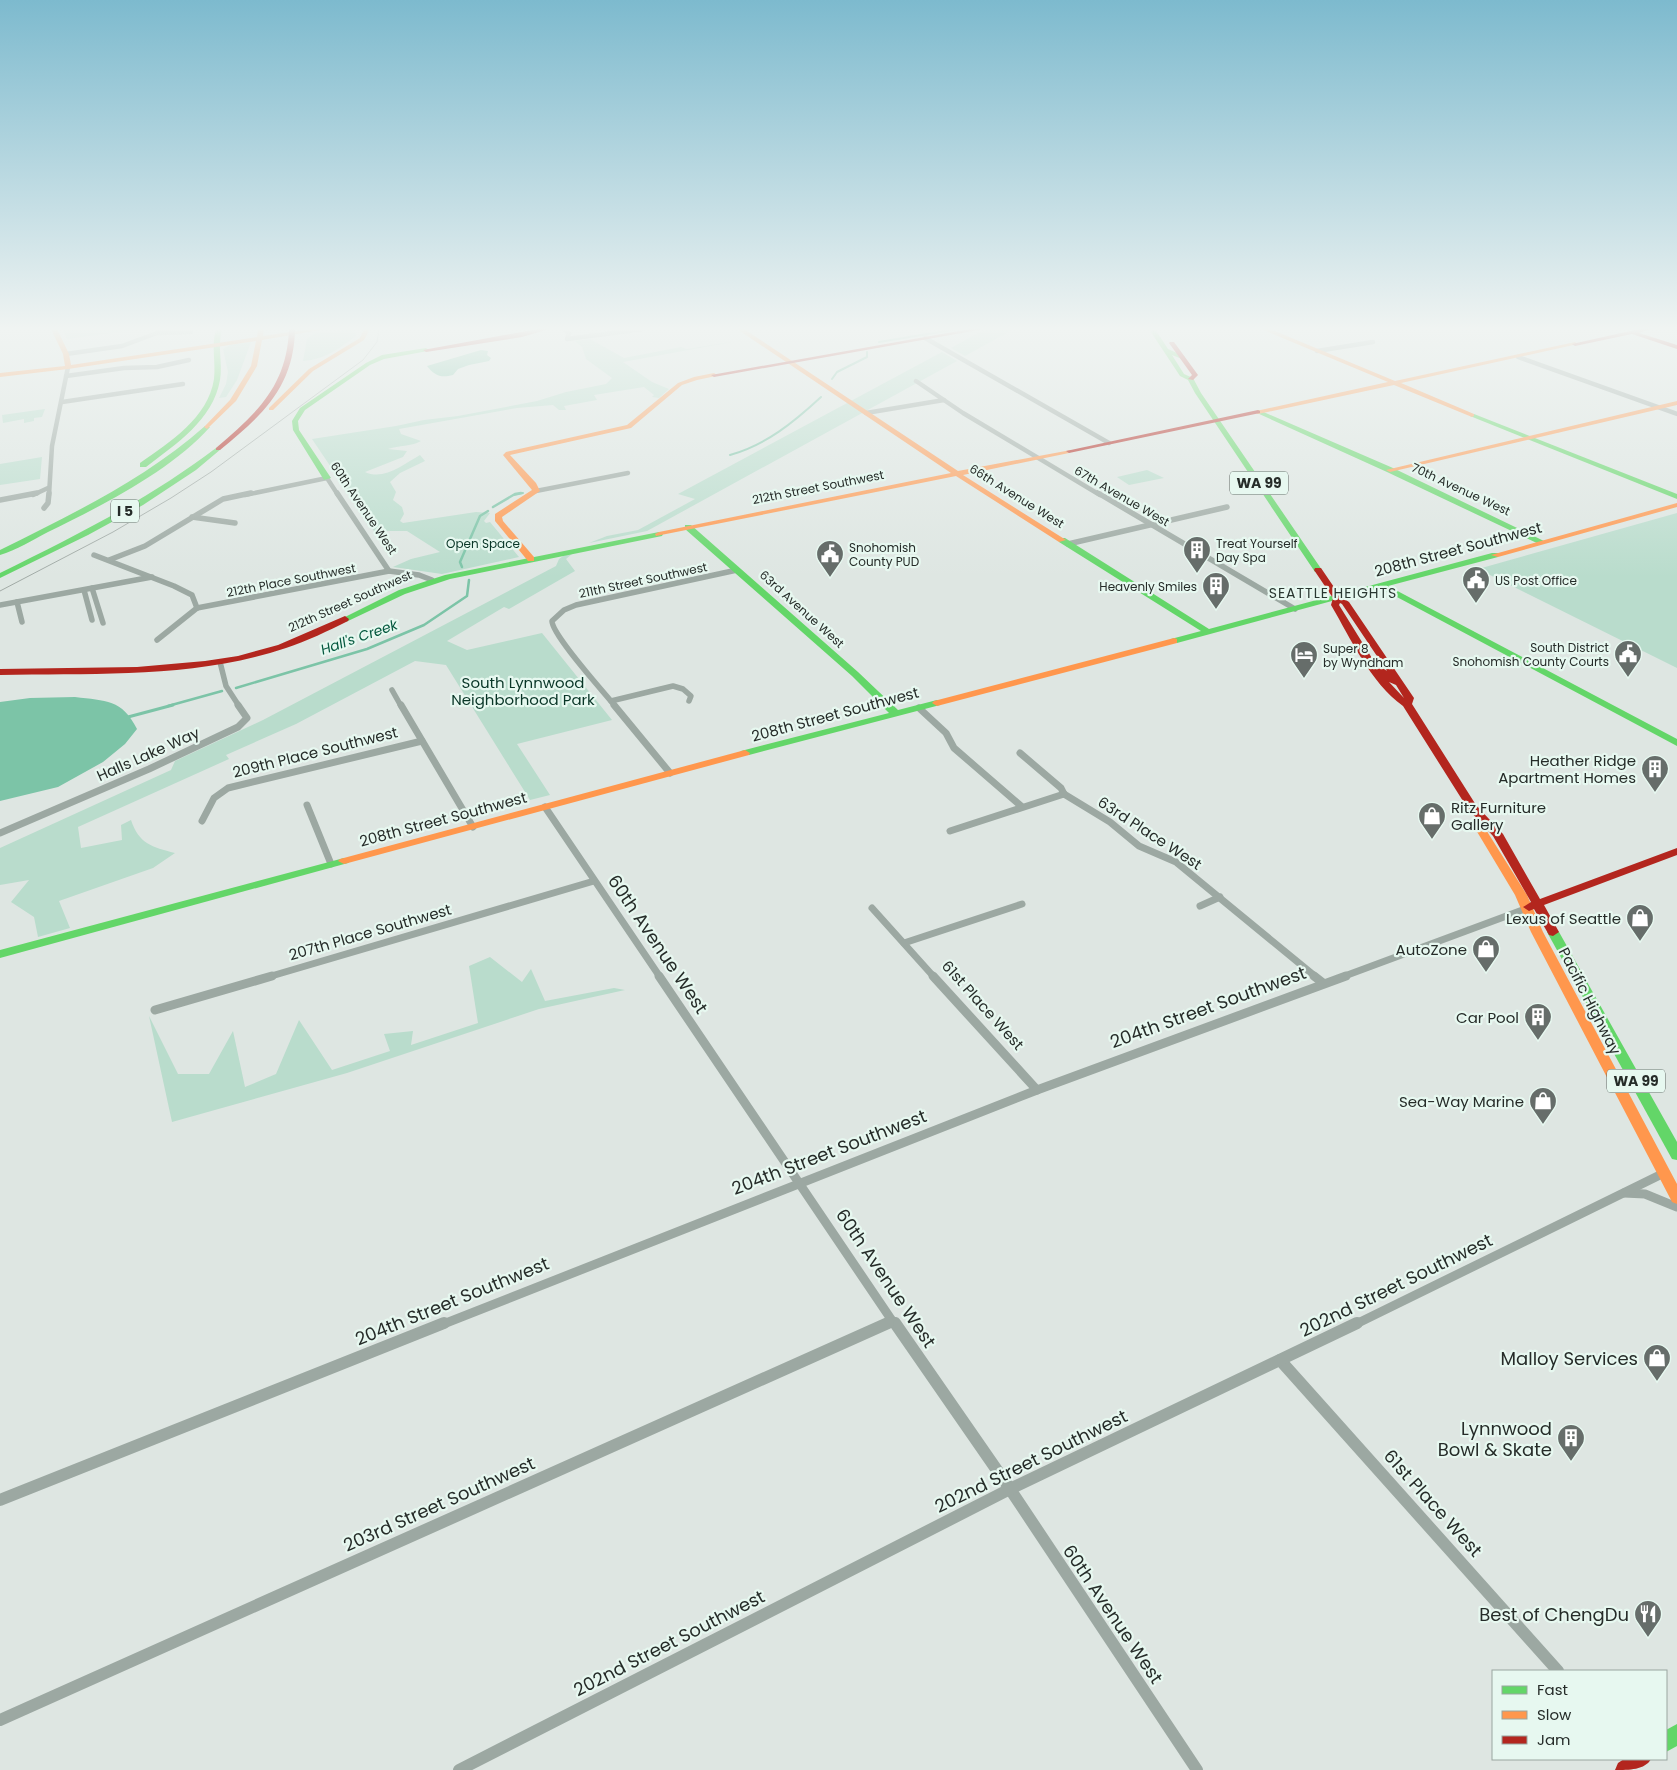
<svg xmlns="http://www.w3.org/2000/svg" width="1677" height="1770" viewBox="0 0 1677 1770" font-family="Poppins,sans-serif">
<style>
.green{fill:#b9dccc}
.water{fill:#7cc4a7}
.lines{fill:none;stroke-linecap:round;stroke-linejoin:round}
.stream-far2{stroke:#7cc4a7;stroke-width:2}
.stream-far1{stroke:#7cc4a7;stroke-width:2.5}
.stream{stroke:#7cc4a7;stroke-width:3}
.street-far4{stroke:#9ca8a2;stroke-width:4.5}
.street-far3{stroke:#9ca8a2;stroke-width:5.5}
.street-far2{stroke:#9ca8a2;stroke-width:7}
.street-far1{stroke:#9ca8a2;stroke-width:9}
.street{stroke:#9ca8a2;stroke-width:12}
.fast{fill:#63d668;fill-rule:evenodd}
.slow{fill:#ff974d;fill-rule:evenodd}
.jam{fill:#b3261e;fill-rule:evenodd}
.tram{stroke:#a1aaa6;stroke-width:1}
.labels{text-anchor:middle;dominant-baseline:central;stroke-width:4.5;stroke-linejoin:round;paint-order:stroke}
.far-street-label{font-size:12px;fill:#262c29;stroke:#e7f8f0}
.far-park-label{font-size:12px;fill:#093627;stroke:#e7f8f0}
.far-poi-label{font-size:12px;fill:#262c29;stroke:#e7f8f0;text-anchor:start}
.shield{fill:#e7f8f0;stroke:#606965;stroke-width:1}
.shield-label{font-size:14px;font-weight:bold;fill:#262c29}
.far-neighbourhood-label{font-size:14px;letter-spacing:1px;fill:#2a3731;stroke:#e7f8f0}
.far-water-label{font-size:14px;font-style:italic;fill:#04583e;stroke:#e7f8f0}
.street-label{font-size:15px;fill:#262c29;stroke:#e7f8f0}
.park-label{font-size:15px;fill:#093627;stroke:#e7f8f0}
.poi-label{font-size:15px;fill:#262c29;stroke:#e7f8f0;text-anchor:end}
.near-street-label{font-size:18px;fill:#262c29;stroke:#e7f8f0}
.near-poi-label{font-size:18px;fill:#262c29;stroke:#e7f8f0;text-anchor:end}
</style>
<rect width="100%" height="100%" fill="#dee6e2"/>
<g class="green">
<polygon points="62,329 142,329 67,339"/>
<path d="M354 329 356 336C338 349 326 359 303 361L307 339 313 334Z"/>
<polygon points="997,329 1014,329 965,356 951,348 980,332"/>
<path d="M590 339 624 358 681 347 687 349 743 340 623 362 652 382 669 389 659 398 652 397 654 395 644 387 594 395 597 400 564 406 566 410H559L553 405 517 408 399 429 401 434 421 441C410 447 400 445 388 449L407 451 403 457 365 472C384 481 404 464 420 455L425 461 400 473 390 482 396 492 393 500 402 507 404 514 400 521 403 523 476 512 490 513 484 521 486 523 490 522 519 557 442 574 393 567 411 559 440 552 407 531H374L312 439 396 426 424 420 458 416 537 401 566 392 606 384 612 378 586 359 582 347 575 341Z"/>
<polygon points="251,342 237,380 226,397 219,398 226,384 228,372 223,349 230,345"/>
<polygon points="942,352 957,361 647,531 589,543 607,536 638,530 695,499 678,494"/>
<polygon points="45,409 42,417 34,418 34,421 24,423 24,419 3,423 2,415"/>
<polygon points="42,457 40,479 0,485 0,464"/>
<polygon points="1147,470 1164,478 1129,485 1117,477"/>
<polygon points="1677,513 1677,668 1478,569"/>
<path d="M566 554H572L566 559 575 571 509 609 504 607 447 641 467 650 542 633 612 720 517 744 550 795 530 800 446 665 415 661 296 724 226 755 229 759 78 827 81 848 122 840 121 825 131 820C139 844 152 847 175 853L153 868 59 901 70 928 38 937 34 917 11 902 29 880 0 885V848L171 770 175 761 263 720 556 566 559 559Z"/>
<polygon points="490,957 522,982 531,969 545,1001 614,988 625,990 539,1009 347,1073 172,1122 149,1016 178,1074 209,1074 233,1031 245,1087 276,1074 299,1020 332,1070 390,1051 384,1034 413,1031 411,1045 478,1023 469,966"/>
</g>
<g class="water">
<path d="M481 350 488 351 487 355 491 358 489 361 469 365 458 369 453 375C441 378 435 376 427 366Z"/>
<path d="M75 697C106 701 122 699 137 729L125 744 103 762 58 787 0 801V702L30 698Z"/>
</g>
<g class="lines">
<g class="stream-far2">
<polyline points="879,342 958,329"/>
<polyline points="832,379 837,372 867,357 867,352"/>
<path d="M730 455C766 445 794 422 821 397"/>
<polyline points="514,495 523,493"/>
</g>
<g class="stream-far1">
<polyline points="493,507 515,494 521,493"/>
<polyline points="462,567 460,562 480,516 488,511"/>
<polyline points="236,688 367,649 424,625 467,596 469,580"/>
<polyline points="168,706 222,691"/>
</g>
<polyline class="stream" points="128,717 173,705"/>
<g class="street-far4">
<polyline points="563,329 569,333 567,339 644,329"/>
<polyline points="925,338 1109,443"/>
<polyline points="1317,351 1373,342"/>
<polyline points="66,354 122,346 157,333 191,332"/>
<polyline points="1518,357 1677,414"/>
<polyline points="66,376 124,368 157,367 189,360"/>
<polyline points="916,381 963,413 1100,495"/>
<polyline points="62,402 183,384"/>
<polyline points="866,413 944,400"/>
<polyline points="536,491 628,473"/>
<polyline points="33,495 48,488"/>
<polyline points="49,495 52,446 68,367"/>
<polyline points="245,495 327,478 338,495"/>
</g>
<g class="street-far3">
<polyline points="337,493 389,571 419,575 432,580"/>
<polyline points="1098,493 1295,609"/>
<polyline points="0,500 37,493"/>
<polyline points="44,508 48,503 49,493"/>
<polyline points="192,517 235,523"/>
<polyline points="1068,544 1227,507"/>
<polyline points="94,555 174,586 192,595 197,608"/>
<polyline points="109,560 145,546 223,499 251,493"/>
<polyline points="92,588 103,623"/>
<polyline points="84,590 92,620"/>
<polyline points="17,602 22,622"/>
<polyline points="0,605 152,577"/>
<polyline points="197,608 389,571"/>
<polyline points="157,640 197,608"/>
<polyline points="220,662 226,686 239,706"/>
<polyline points="392,690 401,706"/>
<polyline points="611,701 673,686 683,689 691,696 689,701"/>
<path d="M615 706C603 691 552 635 552 621L564 610 576 605 737 570"/>
</g>
<g class="street-far2">
<polyline points="401,705 473,827"/>
<polyline points="614,705 670,773"/>
<polyline points="919,708 946,733 954,748 1021,806"/>
<polyline points="1020,753 1061,788 1064,794"/>
<polyline points="1064,794 1110,822 1139,846 1176,862 1316,977"/>
<polyline points="307,805 331,864"/>
<polyline points="545,807 660,977"/>
<polyline points="202,821 214,798 228,788 422,741"/>
<polyline points="950,831 1064,794"/>
<polyline points="0,833 149,769 238,727 247,718 238,705"/>
<polyline points="1200,906 1220,897"/>
<polyline points="872,908 934,977"/>
<polyline points="904,943 1022,904"/>
<polyline points="268,977 594,881"/>
<polyline points="1342,977 1528,908"/>
</g>
<g class="street-far1">
<polyline points="659,976 895,1325"/>
<polyline points="933,976 1037,1090"/>
<polyline points="1314,976 1323,983"/>
<polyline points="155,1010 272,976"/>
<polyline points="1624,1193 1645,1194 1677,1207"/>
<polyline points="441,1325 1037,1090 1346,976"/>
<polyline points="885,1325 893,1321"/>
<polyline points="1354,1325 1664,1173"/>
</g>
<g class="street">
<polyline points="895,1323 1010,1489 1197,1770"/>
<polyline points="1280,1360 1558,1671"/>
<polyline points="0,1500 444,1323"/>
<polyline points="0,1720 888,1323"/>
<polyline points="459,1770 1010,1489 1357,1323"/>
</g>
<g class="fast">
<path d="M216 329H222C217 346 223 363 220 380 213 420 176 444 146 467H140V463C170 442 208 418 214 379 216 362 211 346 216 329Z"/>
<polygon points="1149,329 1155,329 1168,349 1184,356 1185,357 1182,359 1172,355 1184,374 1193,378 1201,393 1322,570 1321,572 1315,572 1195,393 1188,380 1180,376"/>
<polygon points="426,348 429,350 428,351 384,359 370,365 305,410 298,421 299,430 331,478 324,480 293,430 292,421 300,408 366,363 382,355"/>
<polygon points="1259,410 1393,468 1546,542 1539,544 1387,472 1257,413 1257,411"/>
<polygon points="1470,414 1474,414 1677,494 1677,499 1470,416"/>
<path d="M205 426 210 427C171 471 101 506 48 532 33 540 16 550 0 555V550C72 514 144 480 205 426Z"/>
<path d="M216 448 221 449 196 470 143 505 88 535 0 578V573C75 536 149 499 216 448Z"/>
<polygon points="685,525 691,525 858,672 898,710 937,700 940,701 940,705 749,755 741,755 740,753 741,751 889,713 852,676 685,529"/>
<polygon points="659,532 663,534 662,536 450,579 405,594 348,621 345,622 341,619 399,590 445,575"/>
<polygon points="1059,538 1065,538 1209,629 1492,553 1498,553 1498,557 1388,586 1677,739 1677,746 1380,588 1177,643 1171,643 1171,639 1201,631 1059,542"/>
<polygon points="344,858 350,861 348,863 0,958 0,950"/>
<polygon points="1553,928 1559,932 1677,1142 1677,1160 1672,1159 1547,932"/>
<polygon points="1677,1724 1677,1746 1666,1752 1666,1730"/>
</g>
<g class="slow">
<polygon points="51,329 57,329 69,354 71,365 257,337 258,329 264,329 263,336 310,329 326,329 262,340 257,366 236,401 207,429 204,427 230,400 251,366 256,341 68,369 0,377 0,373 65,366 63,354"/>
<polygon points="364,329 370,329 364,340 313,371 273,410 269,410 269,408 309,369 360,338"/>
<polygon points="737,329 744,329 958,471 1071,450 1072,451 1069,453 963,475 1066,540 1059,542 956,476 656,536 655,534 659,532 951,473"/>
<polygon points="1261,329 1270,329 1395,381 1575,342 1578,344 1401,383 1474,414 1474,416 1472,417 1394,385 1258,414 1256,413 1256,411 1388,382"/>
<polygon points="714,373 717,375 716,376 697,380 682,385 631,428 510,455 536,483 540,491 502,517 503,521 534,557 534,561 528,561 495,521 495,514 532,490 503,455 506,452 627,425 678,383 694,377"/>
<polygon points="1677,401 1677,405 1390,472 1386,470"/>
<polygon points="1677,503 1677,507 1498,557 1491,555"/>
<polygon points="1174,638 1177,639 1177,643 937,706 932,703 934,701"/>
<polygon points="745,750 750,753 749,755 348,863 344,864 338,861 340,859"/>
<polygon points="1480,815 1485,818 1483,825 1527,895 1543,932 1677,1184 1677,1204 1672,1202 1670,1198 1531,932 1515,895 1473,825 1476,816"/>
</g>
<g class="jam">
<path d="M289 329H295C294 387 262 416 220 450H216V448C257 413 287 386 289 329Z"/>
<polygon points="538,329 549,329 522,337 426,352 423,350"/>
<polygon points="970,329 984,329 714,377 711,375"/>
<polygon points="1639,329 1651,329 1639,333 1677,345 1677,349 1632,334 1575,346 1572,344"/>
<polygon points="1170,342 1174,342 1198,375 1193,380 1188,379 1192,375 1169,343"/>
<polygon points="1258,410 1260,411 1260,413 1069,453 1066,451"/>
<path d="M1315 568H1321L1340 596 1349 602 1414 698 1412 704 1476 805 1503 834 1540 899 1677 848V855L1544 905 1559 932 1553 936 1549 935 1534 909 1529 911 1523 907 1531 902 1493 836 1468 809 1403 706C1370 682 1351 639 1331 605L1333 598 1314 570ZM1340 603 1342 604 1387 671 1375 663 1339 605ZM1389 682 1396 685 1404 698Z"/>
<path d="M345 616 349 619 348 621C328 631 307 641 286 648 194 679 95 673 0 675V669L137 667 205 661 238 656 278 645Z"/>
<path d="M1624 1759H1651C1645 1770 1629 1770 1615 1770L1618 1763Z"/>
</g>
<polyline class="tram" points="0,591 113,532 171,498 211,472 363,360 377,342 379,329"/>
</g>
<linearGradient id="sky" x2="0" y2="1"><stop stop-color="#7dbace"/><stop offset="0.57" stop-color="#f0f4f2"/><stop offset="1" stop-color="#f0f4f2" stop-opacity="0"/></linearGradient>
<rect width="1677" height="577" fill="url(#sky)"/>
<defs>
<symbol id="building-pin" viewBox="-11 -11 22 30"><path d="M0 17L-7.5 6A9.5 9.5 0 1 1 7.5 6Z" fill="#666d6a" stroke="#e7f8f0"/><path d="M-4-6H4V6H1V3H-1V6H-4ZM-2.5-4.3h1.7v1.8h-1.7ZM.8-4.3h1.7v1.8H.8ZM-2.5-1h1.7V.8h-1.7ZM.8-1h1.7V.8H.8Z" fill="#fff"/></symbol>
<symbol id="civic-pin" viewBox="-11 -11 22 30"><path d="M0 17L-7.5 6A9.5 9.5 0 1 1 7.5 6Z" fill="#666d6a" stroke="#e7f8f0"/><path d="M-.6-6.5H3V-4.5H.6V-3L4-1V1h2V6H-6V1h2V-1L-.6-3ZM-1.2 2.5V6h2.4V2.5Z" fill="#fff"/></symbol>
<symbol id="hotel-pin" viewBox="-11 -11 22 30"><path d="M0 17L-7.5 6A9.5 9.5 0 1 1 7.5 6Z" fill="#666d6a" stroke="#e7f8f0"/><path d="M-6-4.5h1.5V1H6V5H4.5V3h-9V5H-6ZM-4 0a1.8 1.8 0 1 1 3.6 0ZM.5 0V-2.5h3Q6-2.5 6 0Z" fill="#fff"/></symbol>
<symbol id="shop-pin" viewBox="-11 -11 22 30"><path d="M0 17L-7.5 6A9.5 9.5 0 1 1 7.5 6Z" fill="#666d6a" stroke="#e7f8f0"/><path d="M-5-2.5h2.3a2.7 3.5 0 0 1 5.4 0H5L5.5 6h-11ZM-1.5-2.5h3a1.5 2.3 0 0 0-3 0Z" fill="#fff"/></symbol>
<symbol id="restaurant-pin" viewBox="-11 -11 22 30"><path d="M0 17L-7.5 6A9.5 9.5 0 1 1 7.5 6Z" fill="#666d6a" stroke="#e7f8f0"/><path d="M-5-6h1v4h1v-4h1v4h1v-4h1v5L-1.5 .5V6h-2V.5L-5-1ZM5-6V6H3V1.5H1.5Q1.5-4 5-6Z" fill="#fff"/></symbol>
</defs>
<g fill-rule="evenodd">
<use href="#building-pin" x="1181" y="534" width="32" height="43"/>
<use href="#civic-pin" x="814" y="538" width="32" height="43"/>
<use href="#civic-pin" x="1460" y="564" width="32" height="43"/>
<use href="#building-pin" x="1200" y="570" width="32" height="43"/>
<use href="#civic-pin" x="1612" y="638" width="32" height="43"/>
<use href="#hotel-pin" x="1288" y="639" width="32" height="43"/>
<use href="#building-pin" x="1639" y="753" width="32" height="43"/>
<use href="#shop-pin" x="1416" y="800" width="32" height="43"/>
<use href="#shop-pin" x="1624" y="902" width="32" height="43"/>
<use href="#shop-pin" x="1470" y="933" width="32" height="43"/>
<use href="#building-pin" x="1522" y="1001" width="32" height="43"/>
<use href="#shop-pin" x="1527" y="1085" width="32" height="43"/>
<use href="#shop-pin" x="1641" y="1342" width="32" height="43"/>
<use href="#building-pin" x="1555" y="1422" width="32" height="43"/>
<use href="#restaurant-pin" x="1632" y="1598" width="32" height="43"/>
</g>
<g class="labels">
<g class="far-street-label">
<text transform="translate(818 487) rotate(-11)">212th Street Southwest</text>
<text transform="translate(1461 489) rotate(25)">70th Avenue West</text>
<text transform="translate(1017 496) rotate(32)">66th Avenue West</text>
<text transform="translate(1122 496) rotate(30)">67th Avenue West</text>
<text transform="translate(364 508) rotate(56)">60th Avenue West</text>
<text transform="translate(291 580) rotate(-11)">212th Place Southwest</text>
<text transform="translate(643 580) rotate(-12)">211th Street Southwest</text>
<text transform="translate(350 601) rotate(-24)">212th Street Southwest</text>
<text transform="translate(802 609) rotate(42)">63rd Avenue West</text>
</g>
<g class="far-park-label">
<text x="483" y="543">Open Space</text>
</g>
<g class="far-poi-label">
<text x="1216" y="543">Treat Yourself<tspan x="1216" dy="14">Day Spa</tspan></text>
<text x="849" y="547">Snohomish<tspan x="849" dy="14">County PUD</tspan></text>
<text x="1495" y="580">US Post Office</text>
<text x="1197" y="586" text-anchor="end">Heavenly Smiles</text>
<text x="1609" y="647" text-anchor="end">South District<tspan x="1609" dy="14">Snohomish County Courts</tspan></text>
<text x="1323" y="648">Super 8<tspan x="1323" dy="14">by Wyndham</tspan></text>
</g>
<g class="shield">
<rect x="1230" y="471.5" width="58" height="23" rx="4"/>
<rect x="111" y="499.5" width="28" height="23" rx="4"/>
<rect x="1607" y="1069.5" width="58" height="23" rx="4"/>
</g>
<g class="shield-label">
<text x="1259" y="483">WA 99</text>
<text x="125" y="511">I 5</text>
<text x="1636" y="1081">WA 99</text>
</g>
<g class="far-neighbourhood-label">
<text x="1333" y="593">SEATTLE HEIGHTS</text>
</g>
<g class="far-water-label">
<text transform="translate(359 637) rotate(-19)">Hall's Creek</text>
</g>
<g class="street-label">
<text transform="translate(1458 549) rotate(-15)">208th Street Southwest</text>
<text transform="translate(835 714) rotate(-15)">208th Street Southwest</text>
<text transform="translate(315 752) rotate(-14)">209th Place Southwest</text>
<text transform="translate(148 754) rotate(-24)">Halls Lake Way</text>
<text transform="translate(443 819) rotate(-15)">208th Street Southwest</text>
<text transform="translate(1150 833) rotate(33)">63rd Place West</text>
<text transform="translate(370 932) rotate(-16)">207th Place Southwest</text>
<text transform="translate(1590 1001) rotate(63)">Pacific Highway</text>
<text transform="translate(983 1005) rotate(48)">61st Place West</text>
</g>
<g class="park-label">
<text x="523" y="682">South Lynnwood<tspan x="523" dy="17">Neighborhood Park</tspan></text>
</g>
<g class="poi-label">
<text x="1636" y="760">Heather Ridge<tspan x="1636" dy="17">Apartment Homes</tspan></text>
<text x="1451" y="807" text-anchor="start">Ritz Furniture<tspan x="1451" dy="17">Gallery</tspan></text>
<text x="1621" y="918">Lexus of Seattle</text>
<text x="1467" y="949">AutoZone</text>
<text x="1519" y="1017">Car Pool</text>
<text x="1524" y="1101">Sea-Way Marine</text>
</g>
<g class="near-street-label">
<text transform="translate(658 944) rotate(56)">60th Avenue West</text>
<text transform="translate(1208 1007) rotate(-20)">204th Street Southwest</text>
<text transform="translate(829 1152) rotate(-21)">204th Street Southwest</text>
<text transform="translate(886 1278) rotate(56)">60th Avenue West</text>
<text transform="translate(1396 1285) rotate(-26)">202nd Street Southwest</text>
<text transform="translate(452 1301) rotate(-22)">204th Street Southwest</text>
<text transform="translate(1031 1461) rotate(-26)">202nd Street Southwest</text>
<text transform="translate(1433 1503) rotate(48)">61st Place West</text>
<text transform="translate(439 1504) rotate(-24)">203rd Street Southwest</text>
<text transform="translate(1113 1614) rotate(56)">60th Avenue West</text>
<text transform="translate(669 1643) rotate(-27)">202nd Street Southwest</text>
</g>
<g class="near-poi-label">
<text x="1638" y="1358">Malloy Services</text>
<text x="1552" y="1428">Lynnwood<tspan x="1552" dy="21">Bowl &amp; Skate</tspan></text>
<text x="1629" y="1614">Best of ChengDu</text>
</g>
</g>
<rect x="1492" y="1670" width="175" height="90" fill="#e7f8f0" stroke="#9aa6a0"/>
<rect x="1502" y="1686" width="25" height="8" fill="#63d668" stroke="#9aa6a0"/>
<text x="1537" y="1695" font-size="15" fill="#262c29">Fast</text>
<rect x="1502" y="1711" width="25" height="8" fill="#ff974d" stroke="#9aa6a0"/>
<text x="1537" y="1720" font-size="15" fill="#262c29">Slow</text>
<rect x="1502" y="1736" width="25" height="8" fill="#b3261e" stroke="#9aa6a0"/>
<text x="1537" y="1745" font-size="15" fill="#262c29">Jam</text>
</svg>
